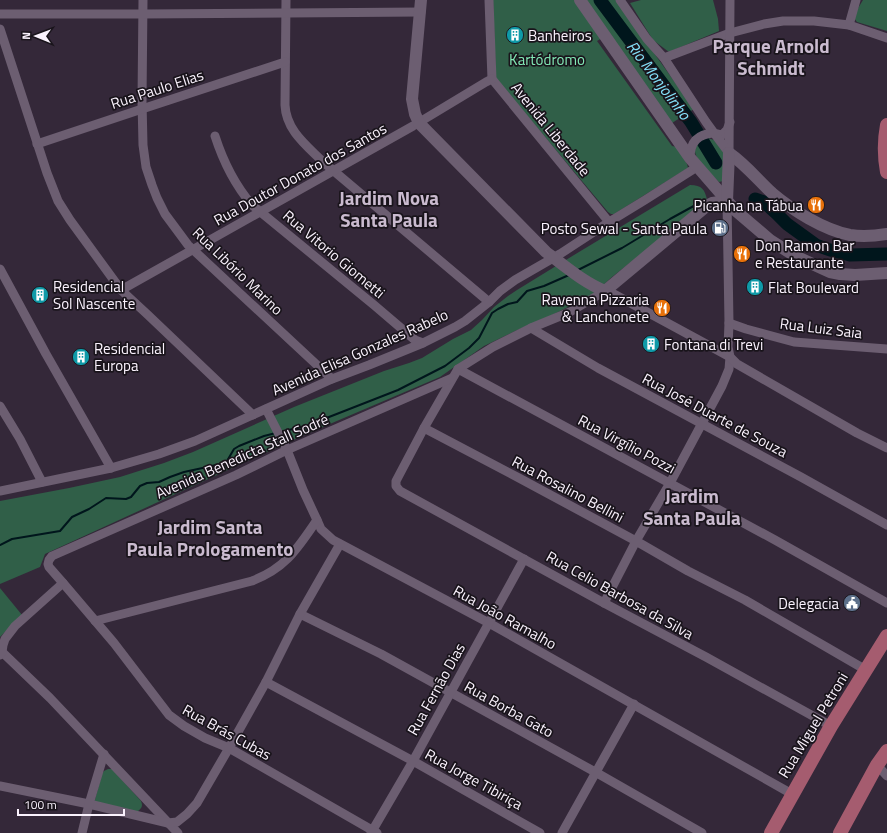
<svg xmlns="http://www.w3.org/2000/svg" width="887" height="833" viewBox="0 0 887 833" font-family="'Titillium Web',sans-serif">
<style>
.green{fill:#305f48}
.lines{fill:none;stroke-linecap:round;stroke-linejoin:round}
.stream{stroke:#00161c;stroke-width:2}
.river{stroke:#00161c;stroke-width:13}
.street{stroke:#6c5e71;stroke-width:9}
.secondary{stroke:#6c5e71;stroke-width:12}
.primary{stroke:#a55c6f;stroke-width:14}
.labels{text-anchor:middle;dominant-baseline:central;stroke-width:3.5;stroke-linejoin:round;paint-order:stroke}
.poi-label{font-size:15px;fill:#faf2fd;stroke:#19141b;text-anchor:start}
.park-label{font-size:15px;fill:#83e9b6;stroke:#19141b}
.street-label{font-size:15px;fill:#faf2fd;stroke:#19141b}
.water-label{font-size:16px;font-style:italic;fill:#85e3fc;stroke:#19141b}
.district-label{font-size:19px;font-weight:bold;fill:#cabbcf;stroke:#19141b}
</style>
<rect width="100%" height="100%" fill="#342839"/>
<g class="green">
<polygon points="493,0 575,0 602,38 597,41 672,146 677,147 687,164 688,168 614,214 611,214 608,212 497,80 496,78"/>
<polygon points="583,0 616,0 694,109 672,123"/>
<polygon points="641,0 713,0 718,19 719,31 669,52 653,40 630,3"/>
<polygon points="863,0 887,0 887,31 857,22 854,18 854,15"/>
<path d="M708 138 714 140 724 153 723 181 719 182C713 176 695 160 695 151 695 148 697 144 699 142Z"/>
<path d="M690 185C702 185 705 190 707 200L688 217 612 277 592 295 550 316 515 331 484 346 440 377 304 435 45 554 40 567 0 584V501L69 488 120 477 164 463 193 452 294 407 384 371 409 363 422 358 453 339 471 330 482 320 494 307 508 296 517 290 543 274 574 255Z"/>
<polygon points="0,588 22,615 0,637"/>
<path d="M108 769H112L141 801C143 806 142 808 137 812L94 803 102 774 104 771Z"/>
</g>
<g class="lines">
<g class="stream">
<polyline points="578,270 622,248 670,219 701,202"/>
<polyline points="280,432 306,426 398,390 445,366 469,348 479,338 492,313 498,309 508,304 517,302 527,291 544,286 569,275"/>
<polyline points="0,545 12,539 60,531 72,517 89,509 106,498 126,499 131,497 140,486 147,483 159,482 170,477 184,472 221,464 227,461 234,449 239,446 264,436 276,433"/>
</g>
<g class="river">
<polyline points="600,0 691,122 716,163"/>
<polyline points="755,199 764,202 776,213 787,224 816,245 830,250 850,255 887,254"/>
</g>
<g class="street">
<polyline points="143,0 142,101 143,145 146,167 152,185 157,198 165,214 188,245 332,379"/>
<path d="M286 0 285 105C286 130 306 145 322 161L489 302"/>
<polyline points="489,0 492,79 609,222"/>
<polyline points="620,0 647,39 664,58 706,122 714,133 722,135 727,130 730,122"/>
<polyline points="0,14 143,14 421,12"/>
<polyline points="849,25 856,0"/>
<polyline points="0,29 47,173 58,201 70,220 121,290 148,315 253,415"/>
<polyline points="664,58 730,33 764,24 783,21 814,21 849,25 887,38"/>
<path d="M215 136C223 161 235 185 252 205L374 305 415 340 423 343"/>
<polyline points="37,144 142,109 285,62"/>
<polyline points="729,153 730,0"/>
<path d="M690 158C690 142 698 134 714 133L729 153"/>
<polyline points="0,269 46,354 111,468"/>
<polyline points="121,290 413,126 486,82 492,79"/>
<polyline points="729,323 746,329 794,342 887,349"/>
<polyline points="531,328 598,368 801,477 887,525"/>
<polyline points="458,369 775,540 887,603"/>
<polyline points="0,406 20,439 42,482"/>
<polyline points="266,409 287,450 303,490 317,520 321,529 333,540 489,623 792,794"/>
<polyline points="424,428 519,478 636,541 688,571 745,600 866,670"/>
<polyline points="0,491 111,468 159,454 195,441 332,379 369,365 423,343 455,327 465,321 489,302 500,291 515,280 560,254 609,222 645,200 697,167"/>
<polyline points="604,603 636,541 670,483 722,386 729,369 730,357 728,347 729,323 727,201"/>
<polyline points="300,614 381,654 597,773 702,833"/>
<path d="M95 621 252 581C286 568 297 549 317 520"/>
<polyline points="0,650 50,698 178,833"/>
<polyline points="0,655 2,652 3,645 5,639 15,626 63,583"/>
<polyline points="266,682 413,761 540,833"/>
<polyline points="831,726 706,657 604,603 400,491 396,486 396,481 424,428 458,369 493,347 531,328 570,312 605,291 612,293 719,351 730,357 737,364 857,433 887,448"/>
<polyline points="877,765 887,776"/>
<polyline points="0,786 89,804 168,823 177,822 187,814 197,803 229,748 266,682 300,614 340,544"/>
<polyline points="82,833 89,804 104,754"/>
<polyline points="371,833 413,761 524,559"/>
<polyline points="377,833 229,748 205,738 184,726 169,715 114,643 63,583 49,567 48,564 49,560 52,556 236,475 287,450 452,378"/>
<polyline points="562,833 634,704"/>
</g>
<g class="secondary">
<path d="M421 0 412 99 415 114 419 123 546 252C565 266 583 282 605 291L708 205 712 203 727 201"/>
<polyline points="580,0 690,158 736,211 770,240 795,256 830,272 840,274 855,275 887,273"/>
<path d="M729 153C745 164 758 180 772 193 792 210 824 230 850 235 862 237 875 236 887 234"/>
<polyline points="727,201 729,153"/>
</g>
<g class="primary">
<path d="M887 125C884 141 884 156 887 172"/>
<polyline points="771,833 831,726 887,636"/>
<polyline points="840,833 877,765 887,751"/>
</g>
</g>
<defs>
<symbol id="building-disc" viewBox="-11 -11 22 22"><circle r="9.5" fill="#0f9aa8" stroke="#19141b"/><path d="M-4-6H4V6H1V3H-1V6H-4ZM-2.5-4.3h1.7v1.8h-1.7ZM.8-4.3h1.7v1.8H.8ZM-2.5-1h1.7V.8h-1.7ZM.8-1h1.7V.8H.8Z" fill="#fff"/></symbol>
<symbol id="restaurant-disc" viewBox="-11 -11 22 22"><circle r="9.5" fill="#e8710a" stroke="#19141b"/><path d="M-5-6h1v4h1v-4h1v4h1v-4h1v5L-1.5 .5V6h-2V.5L-5-1ZM5-6V6H3V1.5H1.5Q1.5-4 5-6Z" fill="#fff"/></symbol>
<symbol id="fuel-disc" viewBox="-11 -11 22 22"><circle r="9.5" fill="#5c6f8a" stroke="#19141b"/><path d="M-5.5-6h7V0h2V4h1.3V-2.5L3-4.5l.8-.8L6-3V5H2.5V1h-1V6h-7ZM-4.2-4.7v3.2H.2V-4.7Z" fill="#fff"/></symbol>
<symbol id="civic-disc" viewBox="-11 -11 22 22"><circle r="9.5" fill="#5c6f8a" stroke="#19141b"/><path d="M-.6-6.5H3V-4.5H.6V-3L4-1V1h2V6H-6V1h2V-1L-.6-3ZM-1.2 2.5V6h2.4V2.5Z" fill="#fff"/></symbol>
</defs>
<g fill-rule="evenodd">
<use href="#building-disc" x="505" y="25" width="20" height="20"/>
<use href="#restaurant-disc" x="806" y="195" width="20" height="20"/>
<use href="#fuel-disc" x="710" y="218" width="20" height="20"/>
<use href="#restaurant-disc" x="732" y="244" width="20" height="20"/>
<use href="#building-disc" x="745" y="277" width="20" height="20"/>
<use href="#building-disc" x="30" y="285" width="20" height="20"/>
<use href="#restaurant-disc" x="652" y="298" width="20" height="20"/>
<use href="#building-disc" x="641" y="334" width="20" height="20"/>
<use href="#building-disc" x="71" y="347" width="20" height="20"/>
<use href="#civic-disc" x="842" y="593" width="20" height="20"/>
</g>
<g class="labels">
<g class="poi-label">
<text x="528" y="35">Banheiros</text>
<text x="803" y="205" text-anchor="end">Picanha na Tábua</text>
<text x="707" y="228" text-anchor="end">Posto Sewal - Santa Paula</text>
<text x="755" y="245">Don Ramon Bar<tspan x="755" dy="17">e Restaurante</tspan></text>
<text x="53" y="286">Residencial<tspan x="53" dy="17">Sol Nascente</tspan></text>
<text x="768" y="287">Flat Boulevard</text>
<text x="649" y="299" text-anchor="end">Ravenna Pizzaria<tspan x="649" dy="17">&amp; Lanchonete</tspan></text>
<text x="664" y="344">Fontana di Trevi</text>
<text x="94" y="348">Residencial<tspan x="94" dy="17">Europa</tspan></text>
<text x="839" y="603" text-anchor="end">Delegacia</text>
</g>
<g class="park-label">
<text x="547" y="59">Kartódromo</text>
</g>
<g class="street-label">
<text transform="translate(157 89) rotate(-18)">Rua Paulo Elias</text>
<text transform="translate(551 129) rotate(51)">Avenida Liberdade</text>
<text transform="translate(300 174) rotate(-29)">Rua Doutor Donato dos Santos</text>
<text transform="translate(334 254) rotate(40)">Rua Vitorio Giometti</text>
<text transform="translate(238 271) rotate(44)">Rua Libório Marino</text>
<text transform="translate(821 328) rotate(7)">Rua Luiz Saia</text>
<text transform="translate(360 352) rotate(-24)">Avenida Elisa Gonzales Rabelo</text>
<text transform="translate(715 415) rotate(28)">Rua José Duarte de Souza</text>
<text transform="translate(627 444) rotate(28)">Rua Virgílio Pozzi</text>
<text transform="translate(242 456) rotate(-24)">Avenida Benedicta Stall Sodré</text>
<text transform="translate(568 489) rotate(28)">Rua Rosalino Bellini</text>
<text transform="translate(620 595) rotate(29)">Rua Celio Barbosa da Silva</text>
<text transform="translate(505 617) rotate(29)">Rua João Ramalho</text>
<text transform="translate(436 689) rotate(-61)">Rua Fernão Dias</text>
<text transform="translate(509 709) rotate(29)">Rua Borba Gato</text>
<text transform="translate(813 725) rotate(-59)">Rua Miguel Petroni</text>
<text transform="translate(227 732) rotate(29)">Rua Brás Cubas</text>
<text transform="translate(474 779) rotate(29)">Rua Jorge Tibiriça</text>
</g>
<g class="water-label">
<text transform="translate(659 80) rotate(53)">Rio Monjolinho</text>
</g>
<g class="district-label">
<text x="771" y="45">Parque Arnold<tspan x="771" dy="22">Schmidt</tspan></text>
<text x="389" y="197">Jardim Nova<tspan x="389" dy="22">Santa Paula</tspan></text>
<text x="692" y="495">Jardim<tspan x="692" dy="22">Santa Paula</tspan></text>
<text x="210" y="526">Jardim Santa<tspan x="210" dy="22">Paula Prologamento</tspan></text>
</g>
</g>
<g transform="translate(36 36) rotate(271)" stroke="#19141b" stroke-width="3" paint-order="stroke">
<path d="M0-3L7 15L0 10L-7 15Z" fill="#faf2fd"/>
<text y="-6" font-size="11" font-weight="bold" text-anchor="middle" fill="#faf2fd">N</text>
</g>
<path d="M18 809v6h106v-6" fill="none" stroke="#faf2fd" stroke-width="2"/>
<text x="24" y="809" font-size="12" fill="#faf2fd" stroke="#19141b" stroke-width="3" paint-order="stroke">100 m</text>
</svg>
